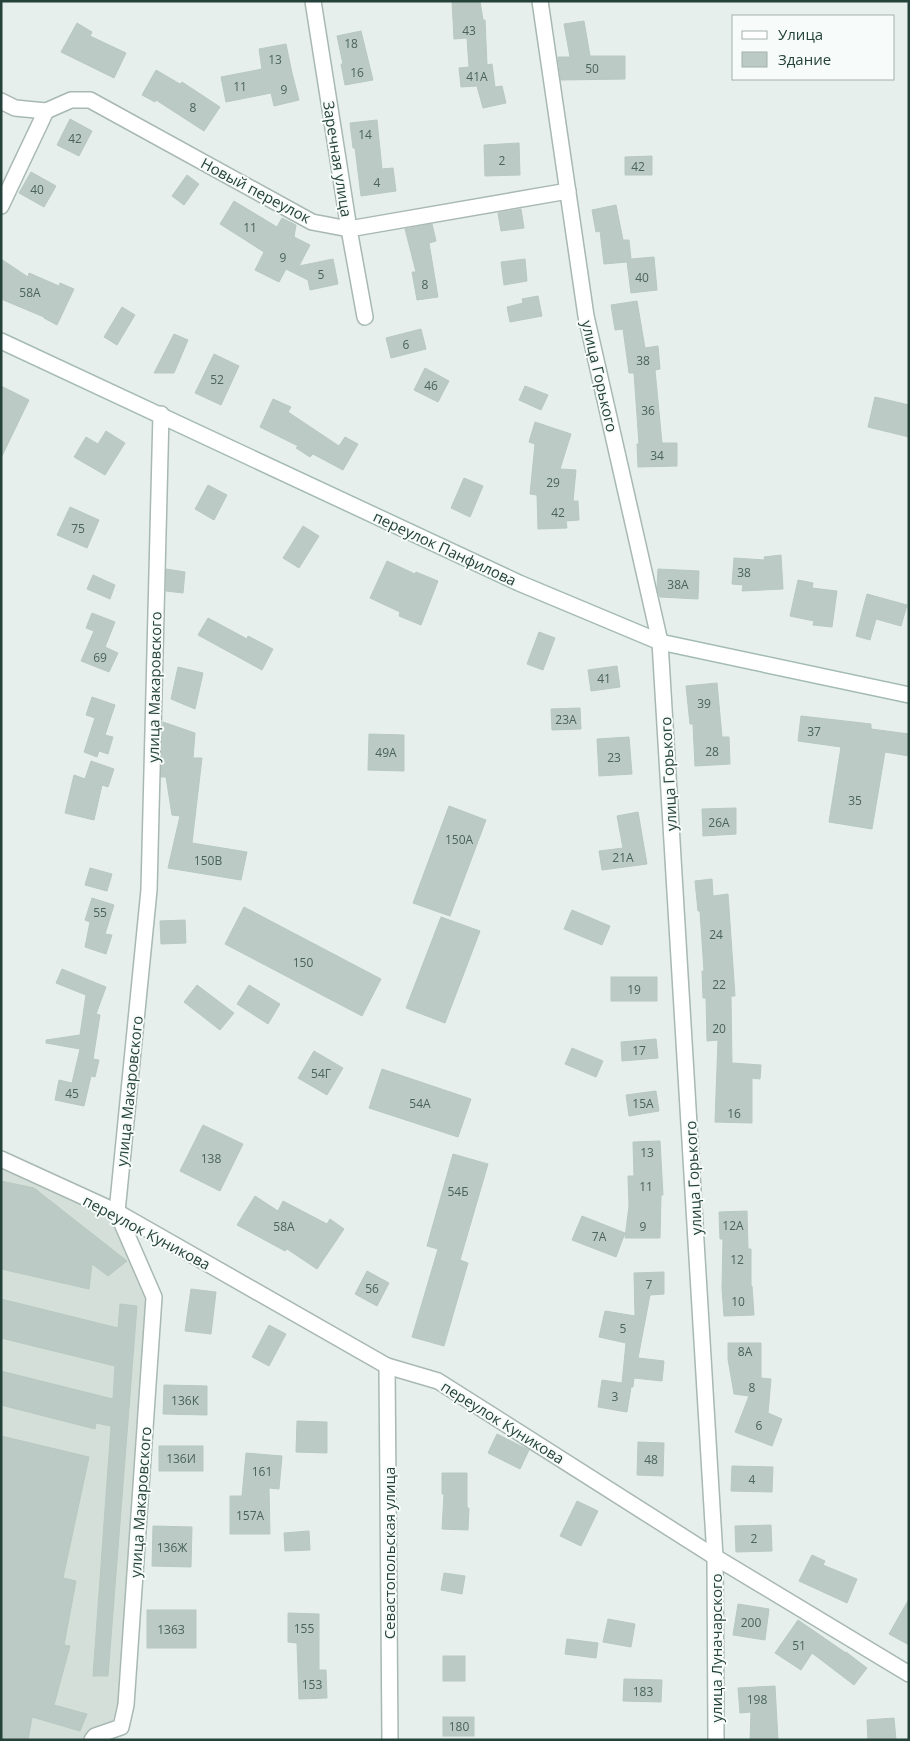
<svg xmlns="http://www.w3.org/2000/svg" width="910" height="1741" viewBox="0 0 910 1741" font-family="'Open Sans',sans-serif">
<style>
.built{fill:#d4dfda}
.building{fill:#bbcac4;stroke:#b8c9c2}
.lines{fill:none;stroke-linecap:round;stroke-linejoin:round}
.street-casing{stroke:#a8b8b2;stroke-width:18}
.secondary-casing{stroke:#a4bbb3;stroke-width:18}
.street{stroke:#fff;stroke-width:15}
.secondary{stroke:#fff;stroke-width:15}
.labels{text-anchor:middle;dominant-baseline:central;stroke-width:4;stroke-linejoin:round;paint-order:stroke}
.number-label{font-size:12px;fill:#4a645c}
.street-label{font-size:15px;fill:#24423a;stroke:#f7fbf9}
</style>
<rect width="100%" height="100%" fill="#e6efeb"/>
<polygon class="built" points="1,1163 114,1215 151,1298 118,1704 112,1722 94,1732 87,1740 1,1740"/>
<g class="building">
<polygon points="452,1 480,1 483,20 485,20 487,65 492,64 495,87 502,86 506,103 483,108 477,86 461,87 459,68 469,67 467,38 454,39"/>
<polygon points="584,21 590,56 625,56 625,79 561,80 558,57 570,57 564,24"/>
<polygon points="77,23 92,32 90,36 126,53 114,78 61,52"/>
<polygon points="361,31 373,80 345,85 341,64 343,64 337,36"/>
<polygon points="286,44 292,73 299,100 274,106 271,93 226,102 221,77 262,69 259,49"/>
<polygon points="156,70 180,84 182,82 220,107 204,131 156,100 155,102 142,95"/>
<polygon points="70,119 92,131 79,156 57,145"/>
<polygon points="377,120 382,169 393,168 396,191 361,196 355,148 353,148 350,123"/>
<polygon points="519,143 520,175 485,176 484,145"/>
<polygon points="652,156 652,175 625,175 625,157"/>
<polygon points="31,172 56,186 44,207 19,193"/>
<polygon points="187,175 199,184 184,205 172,196"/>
<polygon points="234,201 277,227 282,218 296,225 294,237 310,245 299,266 333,259 338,284 310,290 308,280 286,269 279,282 255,270 264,252 220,224"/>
<polygon points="616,205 623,240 629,240 631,259 654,257 657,290 631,293 627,262 604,264 600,231 596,232 592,210"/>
<polygon points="521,209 524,228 501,231 498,213"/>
<polygon points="432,224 436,241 429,243 438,297 417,300 412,272 416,272 405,229"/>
<polygon points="1,259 28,277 29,273 59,286 60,283 74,289 57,325 44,318 44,317 1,299"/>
<polygon points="525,259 527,281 504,285 501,262"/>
<polygon points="538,296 542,316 510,322 507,307 523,303 522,299"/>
<polygon points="637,301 645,348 658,346 660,369 655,370 662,443 677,443 677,466 638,467 637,444 639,444 634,373 629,373 623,329 615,330 611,305"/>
<polygon points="122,307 135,315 117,345 104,337"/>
<polygon points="421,329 426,349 391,358 386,338"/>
<polygon points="174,334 188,340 174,373 154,373"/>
<polygon points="214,354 239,366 221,405 195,393"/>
<polygon points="425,368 449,381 438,402 414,390"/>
<polygon points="1,386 29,400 1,458"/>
<polygon points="525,386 548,395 541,410 519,400"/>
<polygon points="875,397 909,405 909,437 868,427"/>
<polygon points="273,399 291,407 288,412 339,446 345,437 358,444 343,470 313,454 310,457 296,448 298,446 260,427"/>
<polygon points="535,422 571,434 560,469 576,470 573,501 578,501 579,520 566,521 567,528 538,529 537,495 530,494 535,444 529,442"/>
<polygon points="106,431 125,443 105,475 74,457 86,437 98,444"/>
<polygon points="464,478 483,486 470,517 451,508"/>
<polygon points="208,485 227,495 214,520 195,509"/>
<polygon points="70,507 99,520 87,548 57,535"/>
<polygon points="303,526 319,536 299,568 283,558"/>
<polygon points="781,555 783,589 742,591 743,585 732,584 734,558 765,560 764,557"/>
<polygon points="387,561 415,574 416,572 438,581 421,625 399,616 400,612 370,598"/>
<polygon points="166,569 185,572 183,593 166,591"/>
<polygon points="658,569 699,571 698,599 660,597 657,588"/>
<polygon points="93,575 115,585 110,599 87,589"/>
<polygon points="798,580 813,583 812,588 837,591 832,627 813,625 814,621 790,616"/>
<polygon points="867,594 907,605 901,626 876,619 870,640 856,636"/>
<polygon points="92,613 115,622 105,647 118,653 109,672 81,661 94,631 86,628"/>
<polygon points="208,618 247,639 248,636 273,649 262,670 198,635"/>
<polygon points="539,632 555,638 543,670 527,664"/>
<polygon points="617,666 620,687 591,691 588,670"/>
<polygon points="178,667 203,673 195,709 171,699"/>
<polygon points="717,683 722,737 729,737 730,764 695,766 693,724 690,724 686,686"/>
<polygon points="92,697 115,705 105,735 113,737 108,754 99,751 97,757 84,752 95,718 86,715"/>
<polygon points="580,708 581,729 552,730 551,709"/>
<polygon points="801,716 871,724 871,729 909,734 909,756 885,752 872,829 829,822 841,747 798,741"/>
<polygon points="163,722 195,733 193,758 202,758 192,843 247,852 241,880 168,868 180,816 172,815 166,777 161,777"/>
<polygon points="369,734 404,735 404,771 368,770"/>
<polygon points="629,737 632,774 599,776 597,739"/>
<polygon points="91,761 114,769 108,787 102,785 94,820 65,813 74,775 85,779"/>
<polygon points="449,806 486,820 450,916 413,903"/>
<polygon points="736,808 736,834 703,836 702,809"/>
<polygon points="638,812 647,864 602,870 599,851 623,848 617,816"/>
<polygon points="90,868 112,874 107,891 85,885"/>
<polygon points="712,879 713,896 728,894 735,996 731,996 732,1063 761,1065 760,1079 752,1078 752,1123 715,1122 718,1040 707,1041 706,998 703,998 702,971 704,971 700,911 698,911 695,881"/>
<polygon points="92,898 114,905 105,934 112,935 106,954 85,947 90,922 85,920"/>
<polygon points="244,907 381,979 362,1016 225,944"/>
<polygon points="572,910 610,926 602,945 564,929"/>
<polygon points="441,917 480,931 445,1023 406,1008"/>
<polygon points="185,920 186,943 161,944 160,921"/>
<polygon points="62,969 106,987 96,1014 100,1015 93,1059 99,1060 95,1077 91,1076 84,1106 55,1100 59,1080 72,1083 80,1049 46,1043 46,1040 80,1035 86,995 56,983"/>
<rect x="611" y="977" width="46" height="24"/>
<polygon points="197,985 234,1013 220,1030 184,1002"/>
<polygon points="249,985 280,1004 268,1024 237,1004"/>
<polygon points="656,1039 658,1058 622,1061 621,1042"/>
<polygon points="572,1048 603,1061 596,1077 565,1064"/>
<polygon points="314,1051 343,1068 327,1095 298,1078"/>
<polygon points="382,1069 471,1099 458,1137 369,1108"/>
<polygon points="656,1091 659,1111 629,1116 626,1095"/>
<polygon points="203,1125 243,1144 220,1191 180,1171"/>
<polygon points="660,1141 663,1195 661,1195 660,1238 625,1238 629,1206 628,1176 634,1176 633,1142"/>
<polygon points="453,1154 488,1164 460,1260 468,1263 444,1346 412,1337 438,1249 427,1246"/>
<polygon points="1,1181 34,1188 127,1261 108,1276 92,1264 89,1289 1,1269"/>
<polygon points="255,1196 278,1211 283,1201 327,1224 330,1219 344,1229 317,1269 287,1249 285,1251 237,1225"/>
<polygon points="747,1211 748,1249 751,1249 751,1286 752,1286 754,1315 724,1316 722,1288 723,1239 720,1239 719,1212"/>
<polygon points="582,1216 625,1233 616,1257 572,1240"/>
<polygon points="367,1271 389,1283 377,1306 355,1294"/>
<polygon points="664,1272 664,1294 650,1295 638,1358 664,1361 662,1381 634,1378 633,1387 631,1387 627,1412 598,1407 602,1380 622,1383 626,1343 599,1337 605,1311 635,1316 634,1273"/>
<polygon points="191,1289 216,1292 211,1334 185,1331"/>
<polygon points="1,1299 118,1328 120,1304 137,1306 108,1676 93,1676 111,1426 96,1423 95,1429 1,1405 1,1371 113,1399 115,1366 1,1338"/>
<polygon points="269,1325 286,1334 269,1366 252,1357"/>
<polygon points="728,1343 761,1343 761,1378 771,1379 768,1413 782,1419 772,1446 735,1432 749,1396 734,1394 728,1359"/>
<polygon points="164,1385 207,1386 207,1415 163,1414"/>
<polygon points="297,1421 327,1422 327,1453 296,1452"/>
<polygon points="497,1434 529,1450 520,1469 488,1453"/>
<polygon points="1,1436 89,1457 63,1578 76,1581 64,1645 70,1646 54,1705 87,1714 80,1731 32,1717 28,1740 1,1740"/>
<polygon points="638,1442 664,1443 663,1476 637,1475"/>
<rect x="159" y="1446" width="44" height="25"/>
<polygon points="246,1453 282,1456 279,1489 269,1488 270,1534 230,1534 230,1496 242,1496"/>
<polygon points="732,1466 773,1467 772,1492 731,1491"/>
<polygon points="442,1473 467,1473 467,1508 469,1508 468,1530 442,1529 444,1494 442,1494"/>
<polygon points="577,1501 598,1511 581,1546 560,1536"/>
<polygon points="771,1525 772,1551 736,1552 735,1526"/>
<polygon points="153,1526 192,1527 191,1567 152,1566"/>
<polygon points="309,1531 310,1550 285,1551 284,1533"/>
<polygon points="812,1555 825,1561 823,1565 857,1579 847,1603 799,1581"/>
<polygon points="444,1573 465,1576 462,1594 441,1590"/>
<polygon points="909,1599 909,1645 889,1634"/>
<polygon points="738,1604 769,1609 765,1640 733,1635"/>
<rect x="147" y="1610" width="49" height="38"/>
<polygon points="288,1613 319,1614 319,1670 326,1670 327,1698 299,1699 297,1643 288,1642"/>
<polygon points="608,1619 635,1624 631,1647 603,1642"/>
<polygon points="798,1620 846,1653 846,1652 867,1668 854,1685 812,1653 801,1670 775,1653"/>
<polygon points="567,1639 598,1643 596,1658 565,1654"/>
<rect x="443" y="1656" width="22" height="25"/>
<polygon points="624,1679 662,1680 661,1702 623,1701"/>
<polygon points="775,1686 778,1740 750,1740 751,1712 740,1713 738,1688"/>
<rect x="443" y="1717" width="31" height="19"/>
<polygon points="894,1718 896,1740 868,1740 867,1720"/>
</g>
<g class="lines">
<defs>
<g id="street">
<polyline points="313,1 349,229 365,317"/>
<polyline points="540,1 586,316 660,642 715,1557 716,1740"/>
<polyline points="1,101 15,108 46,111 1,206"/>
<polyline points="46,111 71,100 90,100 312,222 349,229 568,191"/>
<polyline points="1,1159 117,1212 387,1366 438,1381 715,1557 909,1674"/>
<polyline points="387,1366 390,1740"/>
<polyline points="92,1740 95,1736 121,1727 126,1705 154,1297 117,1212 149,890 161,414"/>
</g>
<polyline id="secondary" points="1,341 519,583 660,642 909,695"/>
</defs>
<use href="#street" class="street-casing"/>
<use href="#secondary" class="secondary-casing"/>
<use href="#street" class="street"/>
<use href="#secondary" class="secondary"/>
</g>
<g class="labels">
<g class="number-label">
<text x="469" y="30">43</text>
<text x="351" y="43">18</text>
<text x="275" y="59">13</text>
<text x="592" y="68">50</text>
<text x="357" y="72">16</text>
<text x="477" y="76">41А</text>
<text x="240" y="86">11</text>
<text x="284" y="89">9</text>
<text x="193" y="107">8</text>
<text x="365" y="134">14</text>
<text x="75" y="138">42</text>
<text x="502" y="160">2</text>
<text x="638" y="166">42</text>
<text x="377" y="182">4</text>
<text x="37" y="189">40</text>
<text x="250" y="227">11</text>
<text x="283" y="257">9</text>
<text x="321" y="274">5</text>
<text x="642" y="277">40</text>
<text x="425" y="284">8</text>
<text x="30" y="292">58А</text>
<text x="406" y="344">6</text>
<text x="643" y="360">38</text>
<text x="217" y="379">52</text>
<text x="431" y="385">46</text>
<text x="648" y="410">36</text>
<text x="657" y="455">34</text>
<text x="553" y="482">29</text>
<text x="558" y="512">42</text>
<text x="78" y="528">75</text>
<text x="744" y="572">38</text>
<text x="678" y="584">38А</text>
<text x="100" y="657">69</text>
<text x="604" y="678">41</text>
<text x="704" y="703">39</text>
<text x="566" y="719">23А</text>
<text x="814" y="731">37</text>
<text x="712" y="751">28</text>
<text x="386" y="752">49А</text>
<text x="614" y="757">23</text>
<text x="855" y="800">35</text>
<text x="719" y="822">26А</text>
<text x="459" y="839">150А</text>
<text x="623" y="857">21А</text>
<text x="208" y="860">150В</text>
<text x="100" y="912">55</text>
<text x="716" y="934">24</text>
<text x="303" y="962">150</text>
<text x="719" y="984">22</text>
<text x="634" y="989">19</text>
<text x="719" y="1028">20</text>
<text x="639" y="1050">17</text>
<text x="321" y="1073">54Г</text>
<text x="72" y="1093">45</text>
<text x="420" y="1103">54А</text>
<text x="643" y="1103">15А</text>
<text x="734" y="1113">16</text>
<text x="647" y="1152">13</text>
<text x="211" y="1158">138</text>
<text x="646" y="1186">11</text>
<text x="458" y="1191">54Б</text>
<text x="733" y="1225">12А</text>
<text x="284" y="1226">58А</text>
<text x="643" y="1226">9</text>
<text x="599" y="1236">7А</text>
<text x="737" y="1259">12</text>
<text x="649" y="1284">7</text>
<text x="372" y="1288">56</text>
<text x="738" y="1301">10</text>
<text x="623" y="1328">5</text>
<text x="745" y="1351">8А</text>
<text x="752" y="1387">8</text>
<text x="615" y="1396">3</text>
<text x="185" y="1400">136К</text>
<text x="759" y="1425">6</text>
<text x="181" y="1458">136И</text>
<text x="651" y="1459">48</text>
<text x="262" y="1471">161</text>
<text x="752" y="1479">4</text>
<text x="250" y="1515">157А</text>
<text x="754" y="1538">2</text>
<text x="172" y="1547">136Ж</text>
<text x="751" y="1622">200</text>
<text x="304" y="1628">155</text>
<text x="171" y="1629">136З</text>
<text x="799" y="1645">51</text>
<text x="312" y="1684">153</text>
<text x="643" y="1691">183</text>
<text x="757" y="1699">198</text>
<text x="459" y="1726">180</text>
</g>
<g class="street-label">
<text transform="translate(338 159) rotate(81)">Заречная улица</text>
<text transform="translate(256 190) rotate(28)">Новый переулок</text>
<text transform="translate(600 376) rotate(77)">улица Горького</text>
<text transform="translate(445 548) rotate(25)">переулок Панфилова</text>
<text transform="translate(154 687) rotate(-89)">улица Макаровского</text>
<text transform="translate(668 774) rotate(-93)">улица Горького</text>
<text transform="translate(129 1091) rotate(-84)">улица Макаровского</text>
<text transform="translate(693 1178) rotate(-93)">улица Горького</text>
<text transform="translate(147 1232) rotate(28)">переулок Куникова</text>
<text transform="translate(503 1422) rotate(32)">переулок Куникова</text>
<text transform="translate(140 1502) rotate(-86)">улица Макаровского</text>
<text transform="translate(389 1553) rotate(-90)">Севастопольская улица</text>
<text transform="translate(716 1648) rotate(-90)">улица Луначарского</text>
</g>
</g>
<rect width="910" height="1741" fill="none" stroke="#24423a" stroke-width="5"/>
<rect x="732" y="15" width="162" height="65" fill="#f7fbf9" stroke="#a3b1ad"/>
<rect x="742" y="31" width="25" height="8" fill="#ffffff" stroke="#a3b1ad"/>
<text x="778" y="40" font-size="15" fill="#24423a">Улица</text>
<rect x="742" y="52" width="25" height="15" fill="#bbcac4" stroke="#a3b1ad"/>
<text x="778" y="65" font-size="15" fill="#24423a">Здание</text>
</svg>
